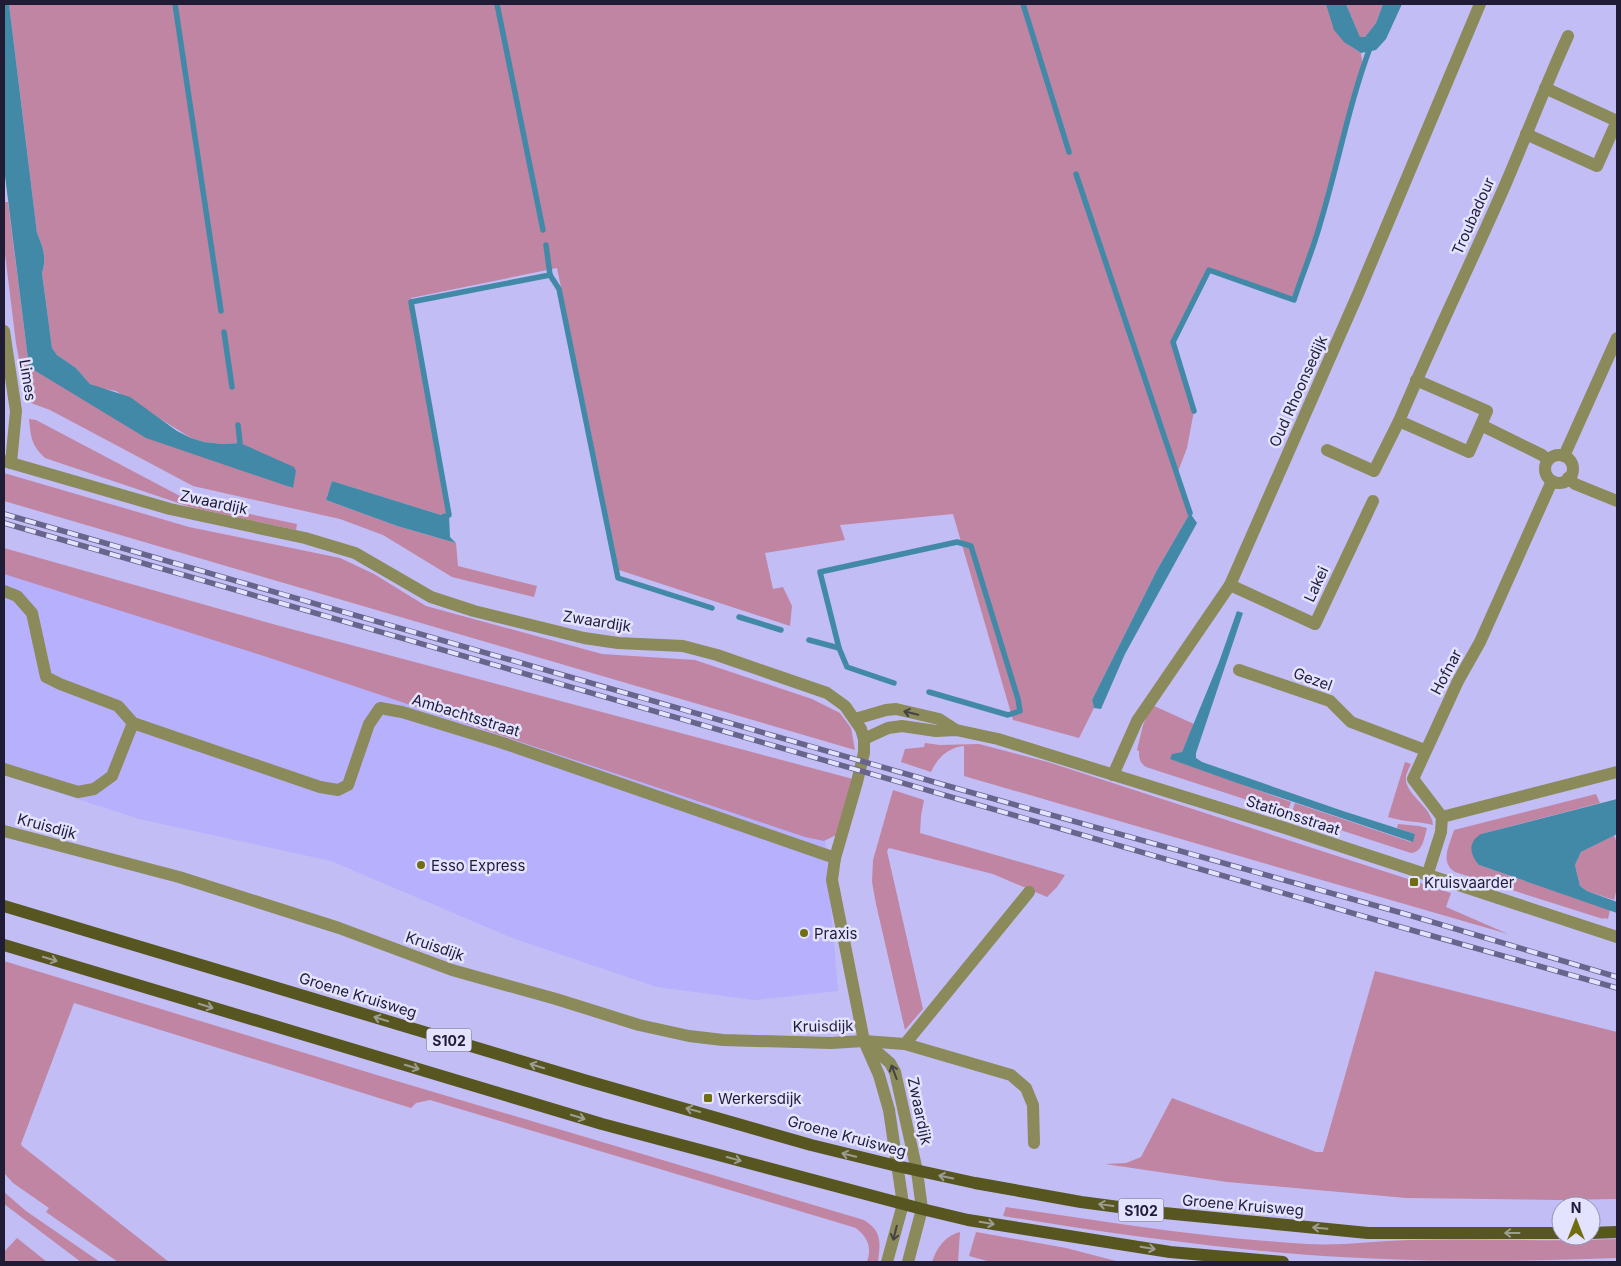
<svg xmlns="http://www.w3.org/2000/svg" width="1621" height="1266" viewBox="0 0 1621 1266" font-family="Inter,sans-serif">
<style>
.built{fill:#b7b0fc}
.green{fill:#c085a2}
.water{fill:#4289a7}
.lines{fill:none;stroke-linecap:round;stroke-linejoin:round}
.stream{stroke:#4289a7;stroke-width:5.5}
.minor{stroke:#8a8a5b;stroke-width:12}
.tertiary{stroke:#8a8a5b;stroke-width:12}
.primary{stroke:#575621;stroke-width:12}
.rail-casing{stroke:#68648b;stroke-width:5.5}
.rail{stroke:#e3e2ff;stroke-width:4;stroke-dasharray:11;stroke-linecap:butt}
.oneway{stroke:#454243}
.oneway2{stroke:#9d9c90}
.poi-dot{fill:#716e0f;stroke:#e3e2ff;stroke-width:2}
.labels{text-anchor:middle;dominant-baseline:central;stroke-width:5;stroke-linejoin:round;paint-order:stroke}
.shield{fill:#e3e2ff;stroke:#5a5772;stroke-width:1}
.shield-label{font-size:14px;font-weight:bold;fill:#201c36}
.street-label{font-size:15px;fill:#201c36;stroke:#e3e2ff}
.poi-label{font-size:15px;fill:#201c36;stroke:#e3e2ff;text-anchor:start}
</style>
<rect width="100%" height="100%" fill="#c2bdf5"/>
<polygon class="built" points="4,560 824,824 838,991 754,1000 657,987 515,939 331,861 139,819 4,775"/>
<g class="green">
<path d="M9 4H1326C1338 32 1332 35 1361 53L1363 68 1320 226 1294 300 1209 270 1173 341 1194 411 1187 448 1177 474 1190 513 1157 570 1092 700 1094 708 1079 738 1013 720 953 514 840 525 845 540 765 553 773 589 783 587 792 606 790 626 619 570 557 268 411 298 449 515 444 513 441 515 332 481 326 500 397 526 456 543 458 566 537 586 534 597 452 577 383 535 340 519 193 486 50 410 31 403 20 365 16 343 4 246V202H8L29 367 292 488 296 471 240 443 222 444 204 442 191 438 116 391 100 388 90 384 76 368 57 355 52 348 42 273C47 258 43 247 37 233Z"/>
<polygon points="1346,4 1383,4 1376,23 1365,37 1360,37"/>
<path d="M29 419 36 420 180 496 202 504 297 524 296 530 190 507 45 458C31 445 31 437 29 419Z"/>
<polygon points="4,473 189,527 340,558 374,574 426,606 602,654 695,660 812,699 840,713 851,728 855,750 4,501"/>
<polygon points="4,548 280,626 853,779 836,835 824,841 805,837 267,657 4,574"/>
<path d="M1152 705 1194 724 1182 752 1171 759 1291 802 1287 813 1146 767C1140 763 1139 759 1139 751L1137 750 1143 725Z"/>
<path d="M925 743 940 745 979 744 1048 762 1451 893 1446 907 1508 934 964 776V746C949 747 937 758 931 772L901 762 905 749 924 747Z"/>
<path d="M1405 762 1411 764C1409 768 1407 772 1406 776 1403 794 1432 806 1433 825 1418 821 1403 822 1388 817Z"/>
<polygon points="893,790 924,800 921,816 920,833 1065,875 1057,887 1047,897 993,874 889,848 887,851 923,1009 905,1030 876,904 872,882 873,860"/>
<path d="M1596 794 1600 803 1481 834 1479 865 1610 910 1608 919 1604 918 1603 919 1455 872C1439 862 1450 844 1454 830Z"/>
<path d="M1295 803 1411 842 1415 834 1397 828 1398 824 1419 826 1427 828C1424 838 1423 852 1411 853L1291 814Z"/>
<path d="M1614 835C1621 852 1619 883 1614 900L1587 891 1580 886 1575 865 1581 852Z"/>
<path d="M4 961 390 1079 864 1220C883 1232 880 1243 878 1262H867C872 1247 868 1238 856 1228L430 1100 416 1103 411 1108 74 1003 21 1144 22 1146 169 1262H118L46 1212 49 1208 13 1183 4 1173Z"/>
<polygon points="1375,971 1617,1032 1617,1199 1558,1200 1406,1198 1227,1182 1105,1164 1126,1163 1141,1157 1172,1098 1316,1152 1323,1152"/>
<polygon points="4,1192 26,1211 100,1262 81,1262 4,1204"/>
<path d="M1006 1207C1106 1222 1206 1238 1307 1244 1341 1246 1375 1241 1409 1240 1478 1238 1548 1242 1617 1239V1258C1493 1263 1367 1262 1243 1249 1163 1241 1083 1229 1003 1216Z"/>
<path d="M960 1232 958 1262H932C937 1247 945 1236 960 1232Z"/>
<polygon points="976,1232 1066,1248 1120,1262 991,1262 969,1256"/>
<polygon points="17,1238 47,1262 4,1262 4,1252"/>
</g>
<g class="water">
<path d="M4 4H9L37 233C43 247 47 258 42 273L52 348 57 355 76 368 90 384 130 397 177 431 191 438 204 442 222 444 240 443 294 467 296 471 293 488 146 438 29 367 4 168Z"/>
<polygon points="1326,4 1346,4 1360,37 1365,37 1376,23 1383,4 1402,4 1386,39 1376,50 1361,53 1344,42 1334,30"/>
<polygon points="332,481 441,515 444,513 449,515 450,537 456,543 397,526 326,500"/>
<polygon points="1190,513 1197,523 1125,654 1101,709 1094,708 1092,700 1157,570"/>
<polygon points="1237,611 1243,613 1196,753 1196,758 1202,762 1343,811 1415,834 1413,842 1237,783 1170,759 1172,754 1182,752 1219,662"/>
<path d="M1617 799V834L1581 852 1575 865 1580 886 1587 891 1617 902V913L1479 865C1469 854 1468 842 1481 834Z"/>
</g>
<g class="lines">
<g class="stream">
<polyline points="175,4 221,311"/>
<polyline points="497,4 543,230"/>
<polyline points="1023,4 1069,152"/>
<polyline points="1076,174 1190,513"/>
<polyline points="550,275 559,289 618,578 712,608"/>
<polyline points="224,332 232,387"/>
<path d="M1194 411 1173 342 1209 270 1294 300C1302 275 1313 250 1320 224 1338 165 1349 103 1371 45"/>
<polyline points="238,425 240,443"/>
<polyline points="449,515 411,302 550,275 546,245"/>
<polyline points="739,617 781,630"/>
<polyline points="809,640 839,648 847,667 894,683"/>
<polyline points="839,648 820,572 957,542 971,546 1018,699 1020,711 1008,715 929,692"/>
</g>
<g class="minor">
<polyline points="1526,134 1597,166 1617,121 1545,88"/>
<polyline points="4,331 16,411 11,463"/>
<path d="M1416 380 1487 411 1469 452 1399 421C1433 341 1471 263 1506 183 1527 134 1546 84 1568 36"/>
<polyline points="1481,425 1542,455 1548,460"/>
<polyline points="1327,450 1374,471 1399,421"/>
<circle cx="1559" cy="469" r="14"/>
<polyline points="1564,456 1617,338"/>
<polyline points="1568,478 1575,484 1617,501"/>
<polyline points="1230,585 1315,624 1373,501"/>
<polyline points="4,591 17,596 32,613 46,677 60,684 118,706 133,723 320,787 338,790 348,785 369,724 380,708 402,712 503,743 835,858"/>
<polyline points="1239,670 1330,701 1351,722 1425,750"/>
<polyline points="4,769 78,792 94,789 112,776 133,723"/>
<polyline points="1113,775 1137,721 1230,585 1358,294 1480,4"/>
<polyline points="1442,817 1617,772"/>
<polyline points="4,831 179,877 339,928 452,970 556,999 639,1025 689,1036 723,1040 831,1043 864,1041 905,1044 1011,1075 1026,1088 1033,1105 1034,1143"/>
<polyline points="1427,876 1441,832 1442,817 1413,779 1458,681 1480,642 1552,481"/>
<polyline points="905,1044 1029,892"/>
</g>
<g class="tertiary">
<polyline points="4,461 170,509 305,538 355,553 431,597 474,611 584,638 618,643 683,646 717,655 827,693 845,706 861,729 864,739 864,753 857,782 835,858 832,880 864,1041 879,1075 889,1110 903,1204 887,1262"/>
<polyline points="855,719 886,710 896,709 939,719 956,730"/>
<polyline points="864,739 888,728 902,726 936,731 956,730 998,739 1285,828 1617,937"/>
<polyline points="868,1044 890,1063 895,1072 917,1171 922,1209 908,1262"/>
</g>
<g class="primary">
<polyline points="4,906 584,1080 811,1145 897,1166 975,1183 1081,1202 1164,1213 1368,1233 1561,1233"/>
<polyline points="4,945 602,1124 922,1209 968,1220 1170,1252 1283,1262"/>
<polyline points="1591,1233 1617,1232"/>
</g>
<defs>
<g id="rail">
<polyline points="4,514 948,786 1402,913 1617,977"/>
<polyline points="4,523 1397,926 1617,988"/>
</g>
</defs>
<use href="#rail" class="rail-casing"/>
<use href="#rail" class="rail"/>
</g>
<defs><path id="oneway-shaft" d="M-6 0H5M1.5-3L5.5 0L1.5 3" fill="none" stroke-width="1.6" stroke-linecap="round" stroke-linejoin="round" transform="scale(1.25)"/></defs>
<g class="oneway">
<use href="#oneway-shaft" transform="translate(911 713) rotate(-167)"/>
<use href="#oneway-shaft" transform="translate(894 1072) rotate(-111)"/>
<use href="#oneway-shaft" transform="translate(895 1233) rotate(104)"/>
</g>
<g class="oneway2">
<use href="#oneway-shaft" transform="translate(50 959) rotate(17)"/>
<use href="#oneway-shaft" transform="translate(206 1006) rotate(17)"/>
<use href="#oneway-shaft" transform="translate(381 1019) rotate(-163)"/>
<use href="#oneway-shaft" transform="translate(537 1066) rotate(-163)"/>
<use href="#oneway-shaft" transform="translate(412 1067) rotate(17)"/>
<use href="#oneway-shaft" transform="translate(693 1110) rotate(-165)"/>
<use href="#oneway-shaft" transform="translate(578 1117) rotate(17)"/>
<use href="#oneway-shaft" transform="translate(849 1155) rotate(-166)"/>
<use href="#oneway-shaft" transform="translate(734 1159) rotate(15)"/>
<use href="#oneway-shaft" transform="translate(946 1177) rotate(-168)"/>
<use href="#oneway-shaft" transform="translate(1106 1205) rotate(-172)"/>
<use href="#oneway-shaft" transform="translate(987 1223) rotate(9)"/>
<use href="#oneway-shaft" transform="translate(1320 1228) rotate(-175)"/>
<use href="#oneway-shaft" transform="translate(1512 1233) rotate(-180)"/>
<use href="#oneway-shaft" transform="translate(1148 1248) rotate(9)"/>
</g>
<g class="poi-dot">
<circle cx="421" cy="865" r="5"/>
<rect x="1409" y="877" width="10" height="10" rx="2.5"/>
<circle cx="804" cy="933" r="5"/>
<rect x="703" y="1093" width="10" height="10" rx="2.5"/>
</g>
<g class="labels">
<g class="shield">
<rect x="426.5" y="1028.5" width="45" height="23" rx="4"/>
<rect x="1118.5" y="1198.5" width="45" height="23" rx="4"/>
</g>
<g class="shield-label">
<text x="449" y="1040">S102</text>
<text x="1141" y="1210">S102</text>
</g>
<g class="street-label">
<text transform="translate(1473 216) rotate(-66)">Troubadour</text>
<text transform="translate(28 380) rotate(81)">Limes</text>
<text transform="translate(1298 391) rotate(-66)">Oud Rhoonsedijk</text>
<text transform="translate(214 502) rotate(12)">Zwaardijk</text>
<text transform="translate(1316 584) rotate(-65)">Lakei</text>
<text transform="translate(597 621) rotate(9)">Zwaardijk</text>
<text transform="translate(1446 672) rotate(-62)">Hofnar</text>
<text transform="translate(1313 679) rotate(20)">Gezel</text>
<text transform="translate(466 715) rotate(17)">Ambachtsstraat</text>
<text transform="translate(1293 815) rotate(18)">Stationsstraat</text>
<text transform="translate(47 826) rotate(15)">Kruisdijk</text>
<text transform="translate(435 946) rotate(19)">Kruisdijk</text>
<text transform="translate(358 995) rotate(17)">Groene Kruisweg</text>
<text transform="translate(823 1026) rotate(-1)">Kruisdijk</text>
<text transform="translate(920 1111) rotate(78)">Zwaardijk</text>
<text transform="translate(847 1136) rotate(15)">Groene Kruisweg</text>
<text transform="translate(1243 1205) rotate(5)">Groene Kruisweg</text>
</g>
<g class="poi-label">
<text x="431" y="865">Esso Express</text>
<text x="1424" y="882">Kruisvaarder</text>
<text x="814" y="933">Praxis</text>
<text x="718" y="1098">Werkersdijk</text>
</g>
</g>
<rect width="1621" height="1266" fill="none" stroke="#201c36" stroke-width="10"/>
<g transform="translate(1576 1221)"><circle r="24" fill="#e3e2ff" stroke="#9593af"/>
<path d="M0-4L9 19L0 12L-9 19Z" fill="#716e0f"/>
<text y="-8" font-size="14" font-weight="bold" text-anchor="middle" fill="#201c36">N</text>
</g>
</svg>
